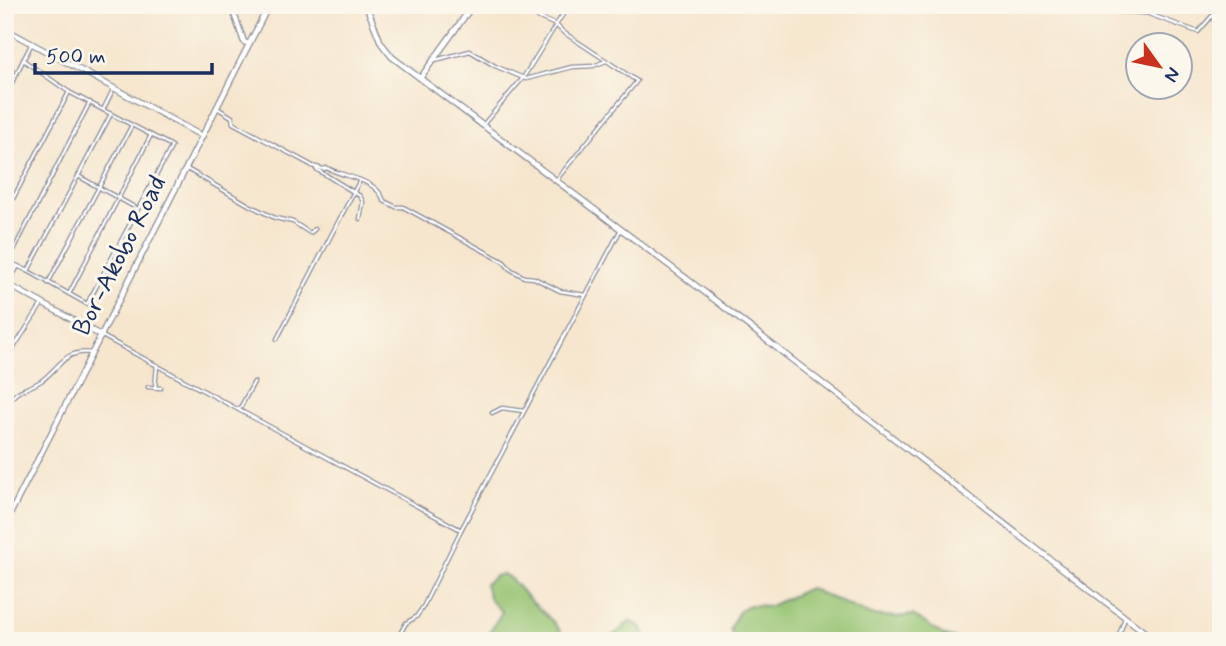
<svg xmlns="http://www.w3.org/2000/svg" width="1226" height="646" viewBox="0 0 1226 646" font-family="Mynerve,sans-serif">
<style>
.green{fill:#94c270;stroke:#587867;stroke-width:2}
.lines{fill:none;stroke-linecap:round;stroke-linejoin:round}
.minor-casing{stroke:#888a96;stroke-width:5}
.tertiary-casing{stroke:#888a96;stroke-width:7}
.minor{stroke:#fff;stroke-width:2.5}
.tertiary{stroke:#fff;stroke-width:4.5}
.labels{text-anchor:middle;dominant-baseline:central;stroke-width:6;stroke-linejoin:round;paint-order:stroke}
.street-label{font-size:26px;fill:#1b2f5e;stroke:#fbf7ec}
</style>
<rect width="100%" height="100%" fill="#fbf7ec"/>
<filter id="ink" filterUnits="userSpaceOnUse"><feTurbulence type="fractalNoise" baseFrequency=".0143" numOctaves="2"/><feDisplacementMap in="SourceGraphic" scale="14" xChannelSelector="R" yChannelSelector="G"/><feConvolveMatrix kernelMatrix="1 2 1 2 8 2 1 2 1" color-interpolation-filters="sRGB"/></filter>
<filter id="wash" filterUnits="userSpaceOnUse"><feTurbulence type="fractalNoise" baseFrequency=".00686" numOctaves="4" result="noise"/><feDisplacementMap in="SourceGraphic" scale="28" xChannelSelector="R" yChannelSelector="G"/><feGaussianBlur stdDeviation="1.57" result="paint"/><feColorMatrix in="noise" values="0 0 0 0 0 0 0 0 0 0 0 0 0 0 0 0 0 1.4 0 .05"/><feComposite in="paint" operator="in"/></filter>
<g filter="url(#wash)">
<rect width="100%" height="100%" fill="#f6e6ce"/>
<g class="green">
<path d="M503 574C515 580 519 589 528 598 542 613 557 621 566 641H487V636L502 612 490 600 485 584 495 576Z"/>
<polygon points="809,588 870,615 896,617 913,615 945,636 964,641 734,641 730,628 738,613 748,605 770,606"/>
<polygon points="630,621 641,627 648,641 603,641 618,632"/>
</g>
</g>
<g filter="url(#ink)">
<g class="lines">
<defs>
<g id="minor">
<polyline points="496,5 517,8 556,25 569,5"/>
<polyline points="1104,5 1107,11 1146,13 1198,32 1212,16 1221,14"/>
<polyline points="216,10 220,5"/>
<polyline points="23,60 69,92 172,146 87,304 28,271"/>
<polyline points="435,60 470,51 495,66 526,79 572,67 593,66 606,61"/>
<polyline points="5,96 32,43"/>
<polyline points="217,108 232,117 233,123 311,165"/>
<polyline points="103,110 114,88"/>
<polyline points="482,126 523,78 556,25 563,32 637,81 557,179"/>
<path d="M312 166 323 169 327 168C345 178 376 178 384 201L396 207H403L495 257 504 262 510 269 524 277 534 278 560 291 585 295"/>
<polyline points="187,169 249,205 275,218 293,222 310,233 315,229"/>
<polyline points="316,169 360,196 363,202 360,219"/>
<polyline points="78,176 138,209"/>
<polyline points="5,214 69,92"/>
<polyline points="5,260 28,271 111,114"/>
<polyline points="8,261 90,102"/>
<polyline points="48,283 132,125"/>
<polyline points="8,284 18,266"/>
<polyline points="69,294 151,135"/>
<polyline points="104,337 461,530"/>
<polyline points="277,339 360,180"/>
<polyline points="5,361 42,304"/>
<polyline points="148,387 161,388"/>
<polyline points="155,388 157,365"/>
<path d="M5 407C20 385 22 393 41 381 61 367 63 349 93 353"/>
<polyline points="239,410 254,382"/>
<polyline points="492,413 502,408 524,411"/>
<polyline points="5,633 19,641"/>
<polyline points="396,641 406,623 416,617 423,607 461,530 621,229"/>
<polyline points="1117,641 1125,618"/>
</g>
<g id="tertiary">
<polyline points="231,5 244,42 249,44"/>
<polyline points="366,5 381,43 392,57 707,294 1156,641"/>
<polyline points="5,29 202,136"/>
<polyline points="421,77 473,5"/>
<polyline points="5,283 102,336"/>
<polyline points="5,524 269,5"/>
</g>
</defs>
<use href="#minor" class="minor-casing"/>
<use href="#tertiary" class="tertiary-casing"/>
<use href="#minor" class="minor"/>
<use href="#tertiary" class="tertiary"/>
</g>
</g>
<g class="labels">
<g class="street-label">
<text transform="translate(120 256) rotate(-63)">Bor-Akobo Road</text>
</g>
</g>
<rect width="1226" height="646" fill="none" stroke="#fbf7ec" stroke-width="28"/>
<g transform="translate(1159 66) rotate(123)"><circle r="33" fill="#fbf7ec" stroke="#a1a7b3" stroke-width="2"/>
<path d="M0-5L12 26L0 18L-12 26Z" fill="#c8321e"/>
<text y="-10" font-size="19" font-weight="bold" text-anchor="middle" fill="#1b2f5e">N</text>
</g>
<path d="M35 63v10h177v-10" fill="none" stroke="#1b2f5e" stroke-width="3.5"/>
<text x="46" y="63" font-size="21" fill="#1b2f5e" stroke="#fbf7ec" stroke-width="5" paint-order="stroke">500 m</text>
</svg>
